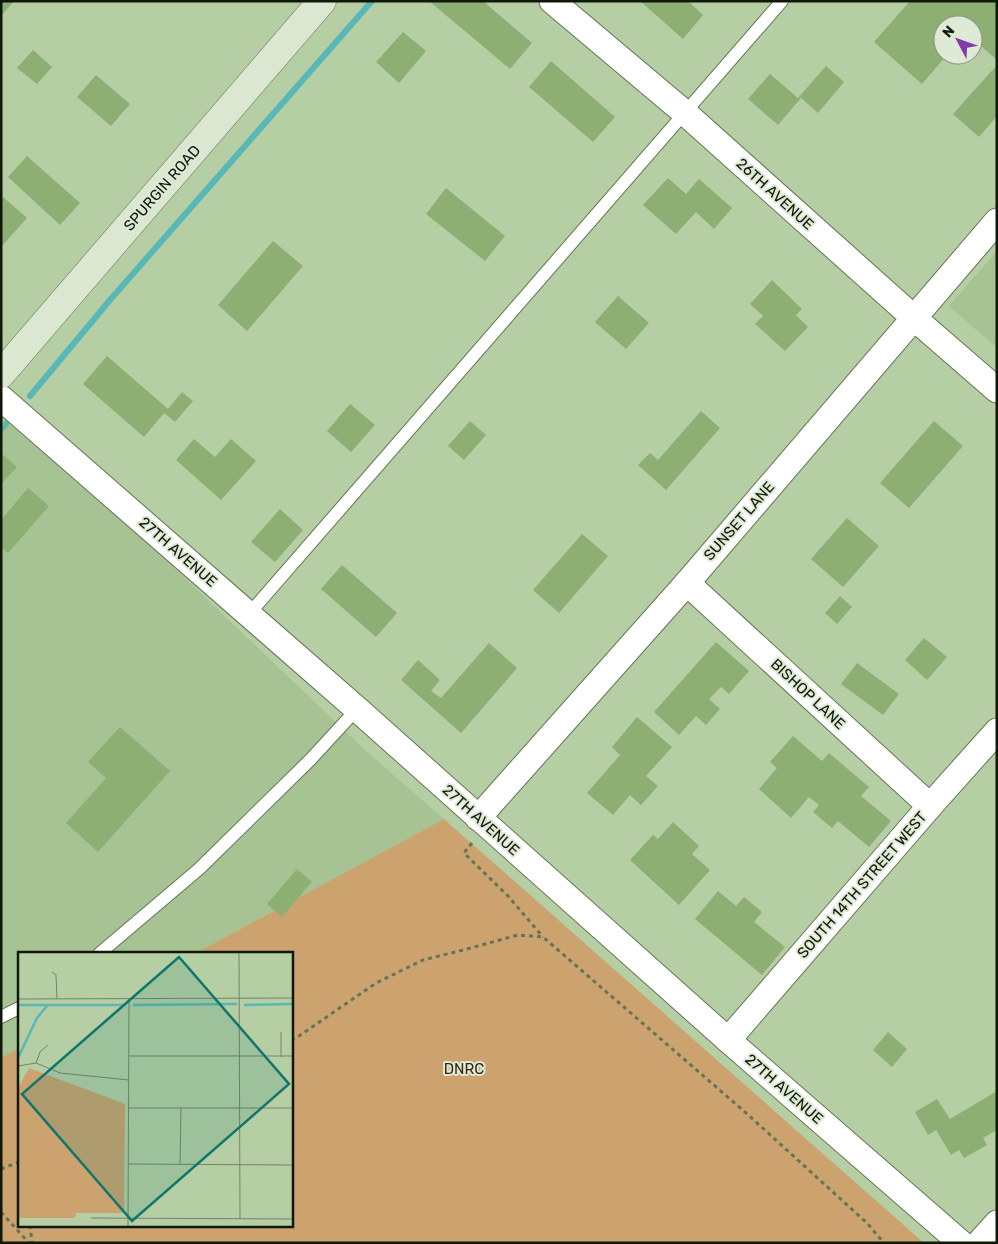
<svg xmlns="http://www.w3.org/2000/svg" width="998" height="1244" viewBox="0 0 998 1244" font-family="Rubik,sans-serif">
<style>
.built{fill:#a7c393}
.green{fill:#cca36f}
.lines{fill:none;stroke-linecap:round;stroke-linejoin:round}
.stream{stroke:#57b8b5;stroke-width:6}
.building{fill:#8daf73}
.lane-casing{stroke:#617650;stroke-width:14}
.street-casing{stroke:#617650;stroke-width:27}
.secondary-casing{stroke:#617650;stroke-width:29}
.path{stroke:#647457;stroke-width:3;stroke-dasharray:4 4;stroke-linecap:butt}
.lane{stroke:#fff;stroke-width:12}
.street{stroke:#fff;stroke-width:25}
.secondary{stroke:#dbe7d1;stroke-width:28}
.labels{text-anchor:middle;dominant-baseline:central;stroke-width:4;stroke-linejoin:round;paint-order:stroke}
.street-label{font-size:15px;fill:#101809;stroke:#deead5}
.park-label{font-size:15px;fill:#38250b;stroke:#deead5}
.inset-river{fill:none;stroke:#57b8b5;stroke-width:2.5}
.inset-road{fill:none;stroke:#748566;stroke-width:1}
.view{fill:#0f766e;fill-opacity:0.15;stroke:#0f766e;stroke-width:2.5}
.inset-edge{fill:none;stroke:#101809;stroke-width:2.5}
</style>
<rect width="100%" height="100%" fill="#b6cea4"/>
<g class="built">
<polygon points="997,251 997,348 949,306"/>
<polygon points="1,415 117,513 367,752 444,819 196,953 19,953 19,1048 1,1058"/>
</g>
<polygon class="green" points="444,819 924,1243 1,1243 1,1058 19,1048 19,1225 291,1225 291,953 196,953"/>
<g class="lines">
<g class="stream">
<polyline points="30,396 110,300 372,1"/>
<polyline points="1,429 6,424"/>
</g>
</g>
<g class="building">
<polygon points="1,1 14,1 1,16"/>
<polygon points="429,1 483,1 532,43 510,69"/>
<polygon points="640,1 688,1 703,15 683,39"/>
<polygon points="910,1 997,1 997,60 973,39 973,25 943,25 943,55 947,55 922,84 874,42"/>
<polygon points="403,32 426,51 399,83 376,62"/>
<polygon points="33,50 52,67 37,84 17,68"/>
<polygon points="551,61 615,117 593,142 529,87"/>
<polygon points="997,65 997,116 979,137 953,114"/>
<polygon points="826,66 844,82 818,113 801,98 778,125 748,99 770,74 798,98"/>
<polygon points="96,75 130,104 111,126 77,97"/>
<polygon points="27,156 80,203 60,225 8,177"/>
<polygon points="668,178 686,194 699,179 732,208 714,229 696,212 676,234 643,205"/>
<polygon points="446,188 505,236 485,261 426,214"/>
<polygon points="3,197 27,218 1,247 1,199"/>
<polygon points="273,241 303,266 247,331 218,305"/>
<polygon points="772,280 802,309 796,315 808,327 785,351 755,324 763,316 750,304"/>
<polygon points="618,296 649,323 626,349 595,322"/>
<polygon points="107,356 168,409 182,392 193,401 175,422 164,413 144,437 83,384"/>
<polygon points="350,404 375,425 351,452 327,431"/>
<polygon points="701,411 720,428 666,490 638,465 650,453 658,460"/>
<polygon points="470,421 486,435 464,460 448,446"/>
<polygon points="934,421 963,446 909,508 880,483"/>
<polygon points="194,439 215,457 231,439 256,461 221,500 176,460"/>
<polygon points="1,453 17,467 1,484"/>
<polygon points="28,488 49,506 8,553 1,547 1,520"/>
<polygon points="280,509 303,530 275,562 251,542"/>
<polygon points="847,518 879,546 843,587 811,559"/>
<polygon points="582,534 608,556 559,613 533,590"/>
<polygon points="342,565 397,613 376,637 321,589"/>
<polygon points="840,596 852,607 837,624 825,613"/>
<polygon points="924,638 947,657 927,680 905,660"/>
<polygon points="716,642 749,671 729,694 721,687 709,699 720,709 706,725 696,716 679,735 654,712"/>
<polygon points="489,643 517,668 461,733 401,680 418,660 440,680 431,691 441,698"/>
<polygon points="857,663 899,694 883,715 841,684"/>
<polygon points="637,717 672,747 646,776 658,786 641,805 630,795 613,815 587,793 620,755 612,747"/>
<polygon points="120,727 170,771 98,852 66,823 106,778 88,762"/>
<polygon points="793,736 822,761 829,753 869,787 861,796 891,821 869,847 838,821 832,828 813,812 819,805 809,797 791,818 759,789 777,768 770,762"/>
<polygon points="673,822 699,846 692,854 710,870 679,905 630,860 653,835 658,839"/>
<polygon points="297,869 312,882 282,917 267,904"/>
<polygon points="718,891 736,906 744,897 762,912 754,922 785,947 762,975 695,919"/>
<polygon points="888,1032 907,1049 892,1067 873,1050"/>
<polygon points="997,1091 997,1130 983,1138 987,1145 964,1158 959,1150 951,1155 936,1130 928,1135 915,1112 937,1099 950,1119"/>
</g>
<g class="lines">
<defs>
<g id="lane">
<polyline points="249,614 782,1"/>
<polyline points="100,953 199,869 310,760 357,709"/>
<polyline points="1,1017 19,1008"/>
</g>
<g id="street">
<polyline points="552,1 685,113 914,318 997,390"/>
<polyline points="1,398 357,709 728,1040 961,1243"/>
<polyline points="687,583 930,806"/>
<polyline points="478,818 687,583 997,221"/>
<polyline points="728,1040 930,806 997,731"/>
<polyline points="979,1243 997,1223"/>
</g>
<polyline id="secondary" points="1,374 322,1"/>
</defs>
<use href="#lane" class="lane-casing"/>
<use href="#street" class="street-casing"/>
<use href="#secondary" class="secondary-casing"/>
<g class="path">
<polyline points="472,843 464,853 508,896 543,937"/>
<polyline points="291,1040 299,1036 376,983 423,960 463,950 518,935 543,937 745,1112 867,1223 884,1243"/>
<polyline points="1,1169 19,1162"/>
<polyline points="1,1212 29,1243"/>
<polyline points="30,1225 32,1243"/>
</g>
<use href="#lane" class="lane"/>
<use href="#street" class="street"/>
<use href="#secondary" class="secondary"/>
</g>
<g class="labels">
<g class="street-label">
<text transform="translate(162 188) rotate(-49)">SPURGIN ROAD</text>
<text transform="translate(775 194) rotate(42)">26TH AVENUE</text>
<text transform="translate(739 521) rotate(-49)">SUNSET LANE</text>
<text transform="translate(178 552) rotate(41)">27TH AVENUE</text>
<text transform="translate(808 694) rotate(43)">BISHOP LANE</text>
<text transform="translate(481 820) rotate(42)">27TH AVENUE</text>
<text transform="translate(862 885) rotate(-49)">SOUTH 14TH STREET WEST</text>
<text transform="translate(784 1089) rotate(41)">27TH AVENUE</text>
</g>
<g class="park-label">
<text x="464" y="1069">DNRC</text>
</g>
</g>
<g transform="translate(18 952)">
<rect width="275" height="275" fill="#b6cea4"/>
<path d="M11 116 107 152 106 261H58L57 266H0V136Z" fill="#cca36f"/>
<path class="inset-river" d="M0 53H108M115 53 219 52M226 53 275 52M0 106 19 66 29 54"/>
<path class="inset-road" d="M221 0 222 267M34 20 38 23 39 47M0 47 275 46M263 80V105M111 104H275M18 111 22 100 30 93M0 114 18 111 42 121 111 128M110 156H275M110 212 275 213M162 212 163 156M73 266 275 267M110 275 111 47"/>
<path class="view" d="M161 5 271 132 114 269 4 142Z"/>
<rect width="275" height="275" class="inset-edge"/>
</g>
<rect width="998" height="1244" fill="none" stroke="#101809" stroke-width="5"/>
<g transform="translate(958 40) rotate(311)"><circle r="24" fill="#deead5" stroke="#8c9683"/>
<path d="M0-4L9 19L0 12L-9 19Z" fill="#853aab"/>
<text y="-8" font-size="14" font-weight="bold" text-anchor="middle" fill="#101809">N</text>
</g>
</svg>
